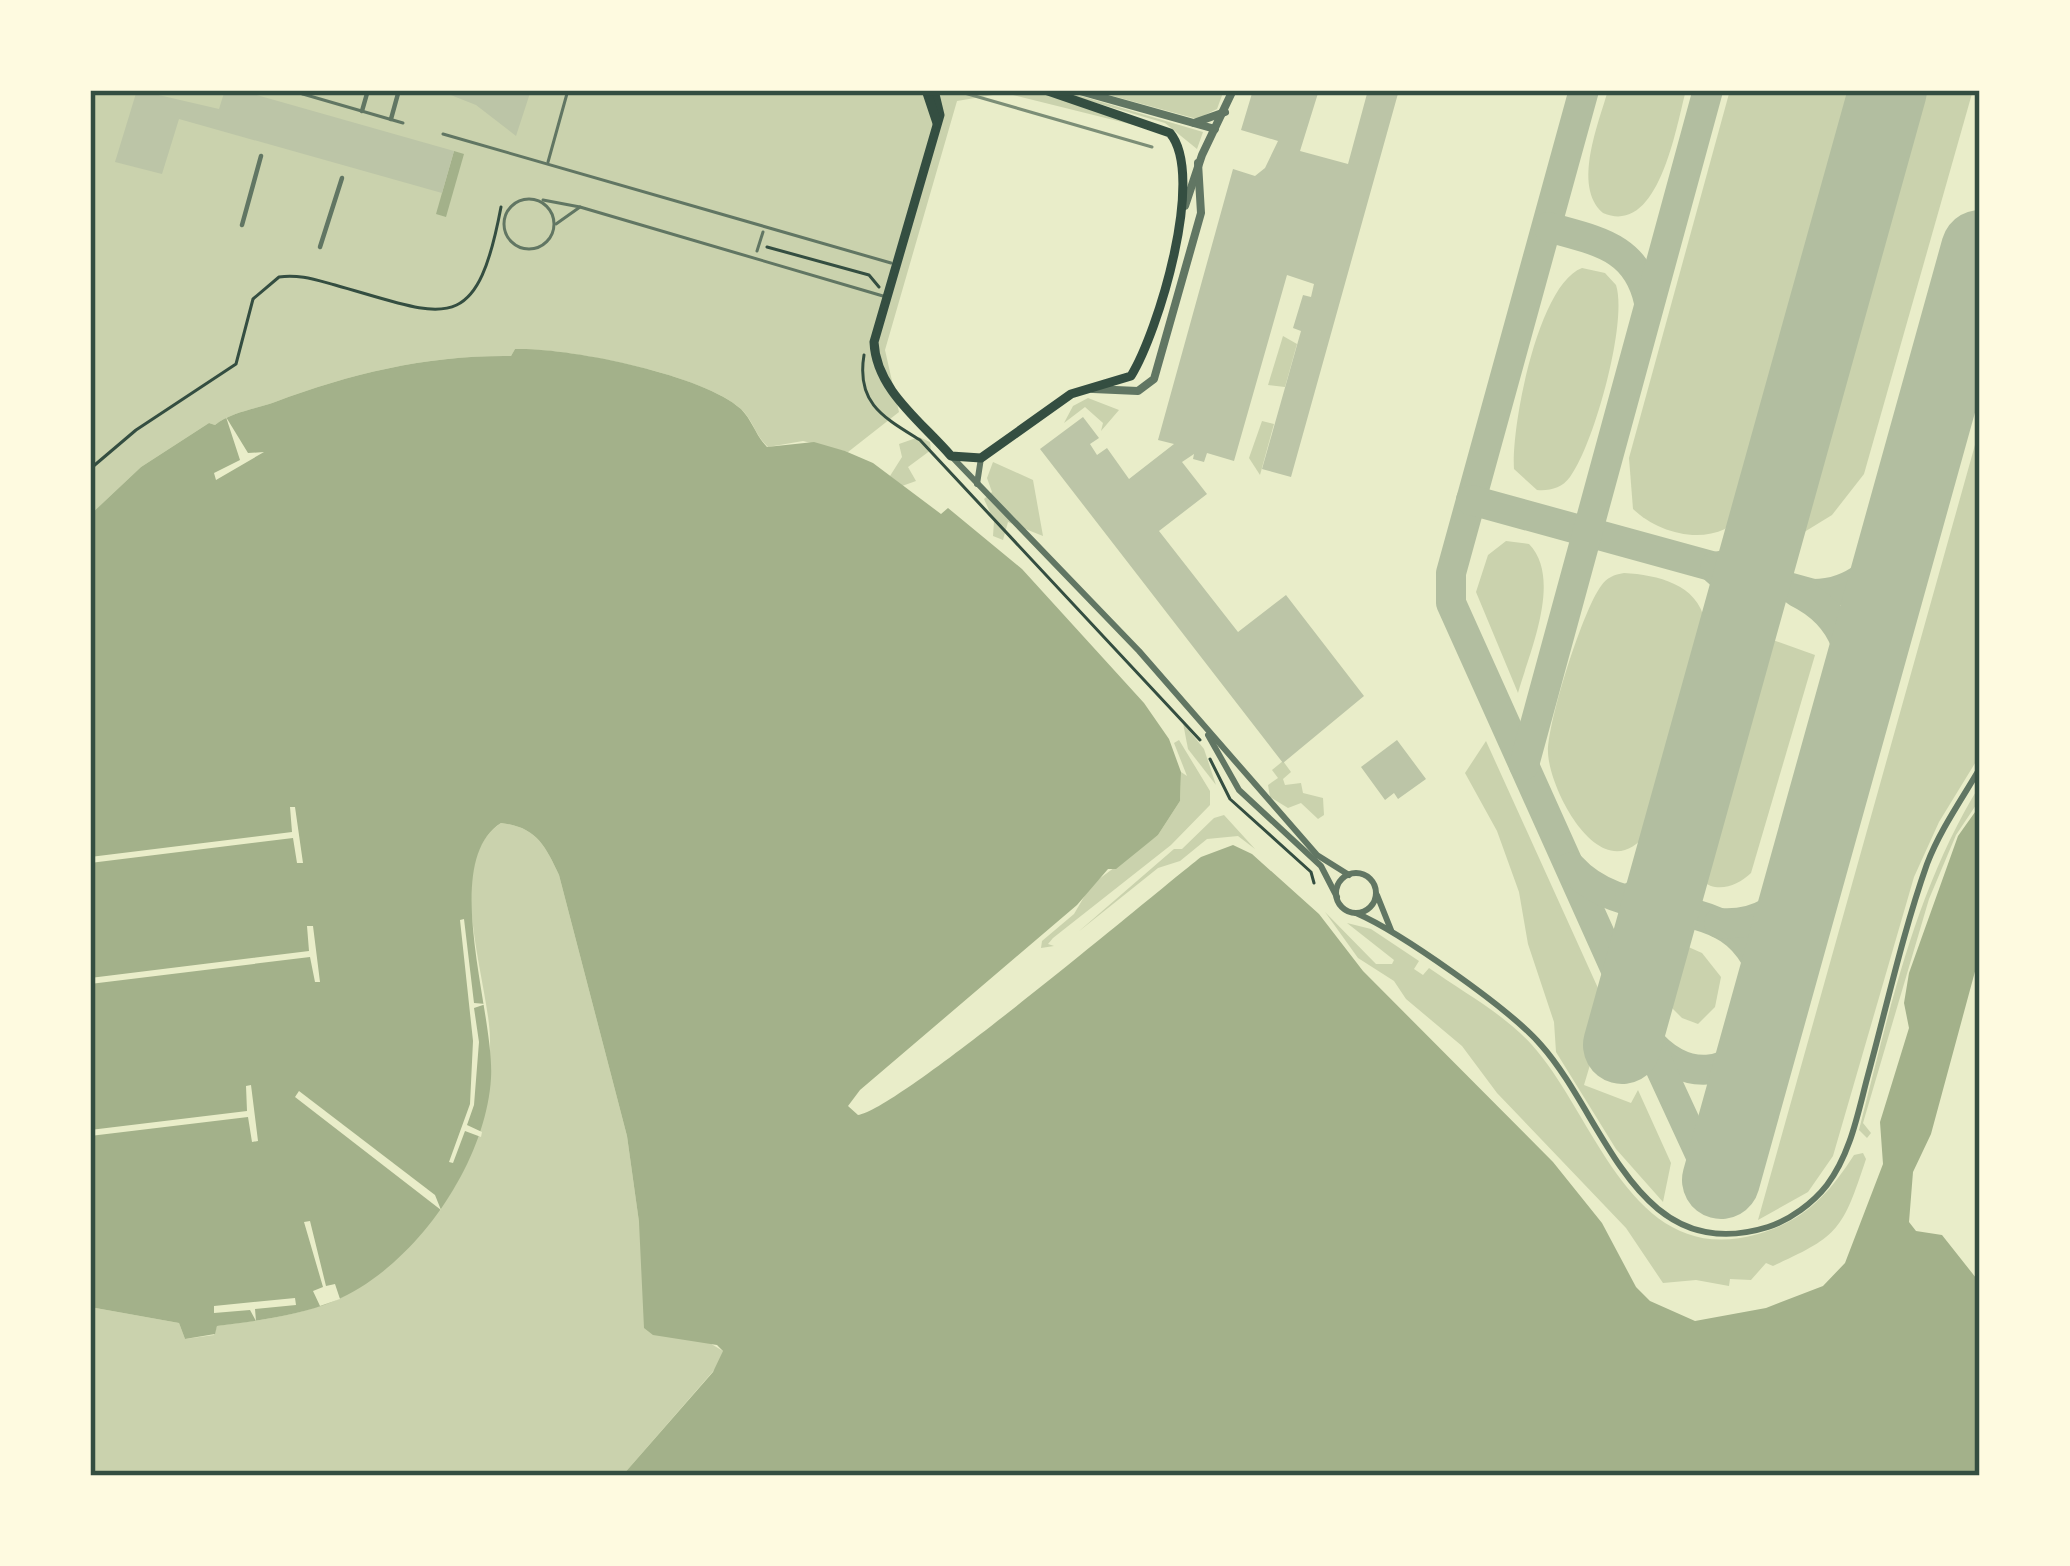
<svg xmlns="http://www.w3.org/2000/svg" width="2070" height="1566" viewBox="0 0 2070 1566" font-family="Montserrat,sans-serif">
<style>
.green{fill:#cad2ad}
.water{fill:#a3b18a}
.pier{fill:#e9edc9}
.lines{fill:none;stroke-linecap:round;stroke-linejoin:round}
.taxiway{stroke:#b2bea0;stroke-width:30}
.runway{stroke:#b2bea0;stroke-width:78}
.building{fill:#bcc5a7}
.path{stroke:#344e41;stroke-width:3}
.service{stroke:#617663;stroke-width:3}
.pedestrian{stroke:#617663;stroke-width:4.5}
.minor{stroke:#617663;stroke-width:6}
.tertiary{stroke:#617663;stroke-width:8}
.primary{stroke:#344e41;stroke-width:9}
.trunk{stroke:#344e41;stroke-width:9}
.tram{stroke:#7c8e77;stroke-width:3}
.neatline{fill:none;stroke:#344e41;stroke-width:4.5}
</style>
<rect width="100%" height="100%" fill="#e9edc9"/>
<g class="green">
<path d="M90 90H1032L1158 131 1005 93 957 101 885 350 899 412 848 452 803 441 768 447C756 437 753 420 741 409 703 374 567 348 515 349L511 356C429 355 352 373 275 402 256 409 231 412 215 425L209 423 141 467 90 515Z"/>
<polygon points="1052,90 1061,90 1203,132 1197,149 1165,123"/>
<polygon points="1091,90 1224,90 1217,109 1197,119"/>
<path d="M1608 90H1686C1676 127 1659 237 1603 213 1572 186 1599 123 1608 90Z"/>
<path d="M1730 90H1855L1738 510 1725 529C1695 543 1656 531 1633 509L1629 458Z"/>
<polygon points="1923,90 1973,90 1864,474 1832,515 1801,534"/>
<path d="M1582 268 1605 273 1616 285C1628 322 1594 445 1570 477 1562 488 1550 491 1537 490L1514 469C1511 427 1538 284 1582 268Z"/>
<polygon points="1283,336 1297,344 1285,387 1268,385"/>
<polygon points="1088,398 1119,410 1101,431 1103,423 1085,407 1064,423 1073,406"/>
<polygon points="1262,421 1274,424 1260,475 1249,458"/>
<polygon points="1980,427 1980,755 1939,822 1914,877 1833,1156 1808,1192 1758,1220"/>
<polygon points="919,437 930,442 931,450 908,467 916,481 902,486 890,476 902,457 899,444"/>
<polygon points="993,462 1033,480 1043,536 1008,522 1003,540 993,536 994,521 984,499 992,492 987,478"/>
<path d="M1506 541 1529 544C1563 579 1529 653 1518 693L1476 592 1488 555Z"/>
<path d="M1624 573C1658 575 1697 584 1705 621L1648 831C1604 894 1550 793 1548 753 1547 723 1583 610 1601 586 1607 577 1614 575 1624 573Z"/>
<path d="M1770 639 1815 655 1751 873C1737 886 1717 894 1701 880Z"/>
<polygon points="1183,723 1204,749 1216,785 1188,749"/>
<polygon points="1179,740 1210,791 1210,805 1171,845 1053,938 1048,944 1054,946 1041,948 1042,941 1074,914 1091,885 1158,835 1180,801 1181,772 1187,776 1174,743"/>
<polygon points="1486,741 1607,1008 1584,1085 1631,1103 1638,1090 1671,1163 1663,1202 1616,1149 1556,1052 1554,1022 1528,944 1519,892 1497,831 1465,773"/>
<polygon points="1283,761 1291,772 1283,779 1285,785 1301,783 1303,793 1323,798 1324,815 1318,819 1301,803 1288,808 1270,797 1268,785 1278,778 1272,770"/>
<path d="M1980 785V799L1956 835 1929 899 1863 1123 1871 1133 1867 1138 1859 1130C1889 1012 1915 890 1980 785Z"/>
<polygon points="1224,815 1255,849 1238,836 1207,839 1180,861 1158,868 1078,932 1174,849 1182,849 1214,818"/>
<path d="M501 823C536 827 545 845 559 875L627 1136 639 1222 708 1342 723 1351 722 1361 622 1476H90V1307L179 1323 185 1339 214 1335 217 1326C255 1321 297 1316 333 1301 350 1295 364 1281 379 1270 455 1212 492 1137 490 1041 490 982 441 863 501 823Z"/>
<path d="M1325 912 1376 964H1392L1394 960 1347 923 1371 929 1419 961 1414 969 1423 975 1429 968C1463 992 1504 1014 1532 1045 1596 1116 1631 1271 1758 1234 1804 1221 1829 1194 1854 1155L1863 1153 1866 1159C1842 1232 1838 1236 1773 1266L1766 1263 1751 1280 1730 1279 1729 1286 1696 1280 1663 1283 1626 1228 1497 1093 1462 1046 1406 999 1394 981 1358 958Z"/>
<polygon points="1677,942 1702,953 1721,977 1715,1007 1698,1024 1682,1018 1662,998"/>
</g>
<g class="water">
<polygon points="454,151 464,154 446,217 436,214"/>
<path d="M515 349C566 347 703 374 741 409 752 420 756 436 767 447L814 442 845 451 873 463 941 514 948 508 1022 569 1144 703 1169 739 1181 772 1180 801 1158 835 1116 869H1108L1077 905 860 1090 848 1106 858 1115C898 1110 1150 897 1201 857L1233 845 1252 854 1319 914 1363 971 1553 1162 1602 1223 1636 1287 1650 1301 1695 1321 1766 1308 1823 1286 1845 1263 1883 1164 1880 1122 1909 1028 1904 1003 1909 973 1958 836 1980 805V953L1931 1134 1913 1172 1909 1222 1916 1231 1942 1235 1980 1283V1476H622L713 1372 723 1351 717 1345 653 1335 644 1328 639 1222 627 1136 559 875C545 845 536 827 501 823 439 862 495 1014 491 1078 486 1164 414 1268 334 1301 298 1316 255 1321 217 1326L215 1334 185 1339 179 1323 90 1307V515L141 467 209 423 215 425C231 412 256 409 275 402 352 373 429 355 511 356Z"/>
</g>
<g class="pier">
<polygon points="226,417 248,453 264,452 216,480 214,473 240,460"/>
<polygon points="290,807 295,807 303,863 297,863 293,838 90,863 90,857 292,832"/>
<polygon points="464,919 474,1003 486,1004 474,1008 479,1042 474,1105 467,1125 482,1132 481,1137 465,1131 453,1163 449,1162 470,1104 473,1041 460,920"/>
<polygon points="307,926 313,926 320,982 315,982 310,957 90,984 90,978 309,951"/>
<polygon points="251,1085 258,1141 252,1142 248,1117 90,1136 90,1130 247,1111 246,1086"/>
<polygon points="299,1091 435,1195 441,1210 295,1097"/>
<polygon points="310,1221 326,1286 335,1284 340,1299 320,1306 313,1291 323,1287 304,1222"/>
<polygon points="295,1298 296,1305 255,1309 256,1321 250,1310 214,1313 214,1306"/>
</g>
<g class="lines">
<g class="taxiway">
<path d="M1584 90 1451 573V603L1646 1037C1681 1083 1735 1081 1762 1028"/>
<path d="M1548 227C1597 241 1637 246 1649 302"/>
<path d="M1471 500 1813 594C1856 594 1881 566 1901 532"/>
<polyline points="1715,567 1741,562 1764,535"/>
<polyline points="1715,569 1734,586 1739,625"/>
<path d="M1797 592C1848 617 1858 661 1850 714"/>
<polyline points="1524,765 1708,90"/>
<path d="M1571 867C1634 937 1745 873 1770 999"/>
<polyline points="1630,898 1660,882 1675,854"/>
<path d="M1719 923C1759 926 1783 908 1804 876"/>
<polyline points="1651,1048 1705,1165 1715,1169 1725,1163"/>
</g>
<g class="runway">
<polyline points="1622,1045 1888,90"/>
<polyline points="1721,1180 1980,249"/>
</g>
</g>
<g class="building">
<polygon points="137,90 219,109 225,90 239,90 454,151 442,193 179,119 162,174 115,162"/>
<polygon points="438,90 531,90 516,136 476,105"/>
<polygon points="1253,90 1319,90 1300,151 1348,164 1368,90 1399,90 1291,477 1262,469 1301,331 1293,328 1303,295 1311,297 1314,284 1287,275 1234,461 1207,453 1204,462 1193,459 1194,454 1182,462 1207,494 1159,531 1238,632 1286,595 1364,696 1283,763 1040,449 1083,417 1099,438 1090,444 1097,455 1107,448 1129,479 1174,444 1158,440 1233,169 1255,176 1265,168 1278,141 1241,130"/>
<polygon points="1397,740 1426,779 1398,799 1394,793 1385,800 1361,767"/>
</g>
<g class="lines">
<g class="path">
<polyline points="767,247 869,275 879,287"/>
<path d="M864 355C856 403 883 417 920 440L1200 740"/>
<path d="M90 469 136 430 236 364 253 299 279 277C299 274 316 280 335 285 445 316 476 340 501 207"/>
<polyline points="1210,759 1230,799 1311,872 1314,883"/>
</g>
<g class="service">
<polyline points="289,90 403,123"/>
<polyline points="443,134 891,263"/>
<polyline points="548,162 568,90"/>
<circle cx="529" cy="224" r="25"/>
<polyline points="543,200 580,207 556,224"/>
<polyline points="580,207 883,296"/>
<polyline points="757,251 763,232"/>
</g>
<g class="pedestrian">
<polyline points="303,93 304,90"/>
<polyline points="362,111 368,90"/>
<polyline points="391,119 399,90"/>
<polyline points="242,225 261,156"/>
<polyline points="320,247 342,178"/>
</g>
<g class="minor">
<polyline points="952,457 1139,651 1317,855 1349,875"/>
<polyline points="977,484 981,458"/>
<polyline points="1208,735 1239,790 1321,866 1337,897"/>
<circle cx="1356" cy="893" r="20"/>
<polyline points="1377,895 1391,930"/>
<path d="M1356 913C1400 932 1510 1009 1541 1045 1606 1118 1636 1268 1768 1227 1790 1220 1813 1203 1827 1185 1851 1153 1858 1112 1868 1075 1887 1005 1903 932 1927 864 1940 830 1962 799 1980 768"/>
</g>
<g class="tertiary">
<polyline points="1076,90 1215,129"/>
<polyline points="1194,123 1225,112"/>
<polyline points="1185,206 1202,155 1233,90"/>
<polyline points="1093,389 1138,391 1154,379 1201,213 1198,163"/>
</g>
<path class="primary" d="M934 90 940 115 874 342C876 390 922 422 951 456L981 458 1071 394 1131 376C1158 332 1206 176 1170 133L1045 90"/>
<polyline class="trunk" points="926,90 937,123"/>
<polyline class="tram" points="954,90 1152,147"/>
</g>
<rect width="2070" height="1566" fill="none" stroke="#fefae0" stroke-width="186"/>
<rect x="93" y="93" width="1884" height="1380" class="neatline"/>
</svg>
